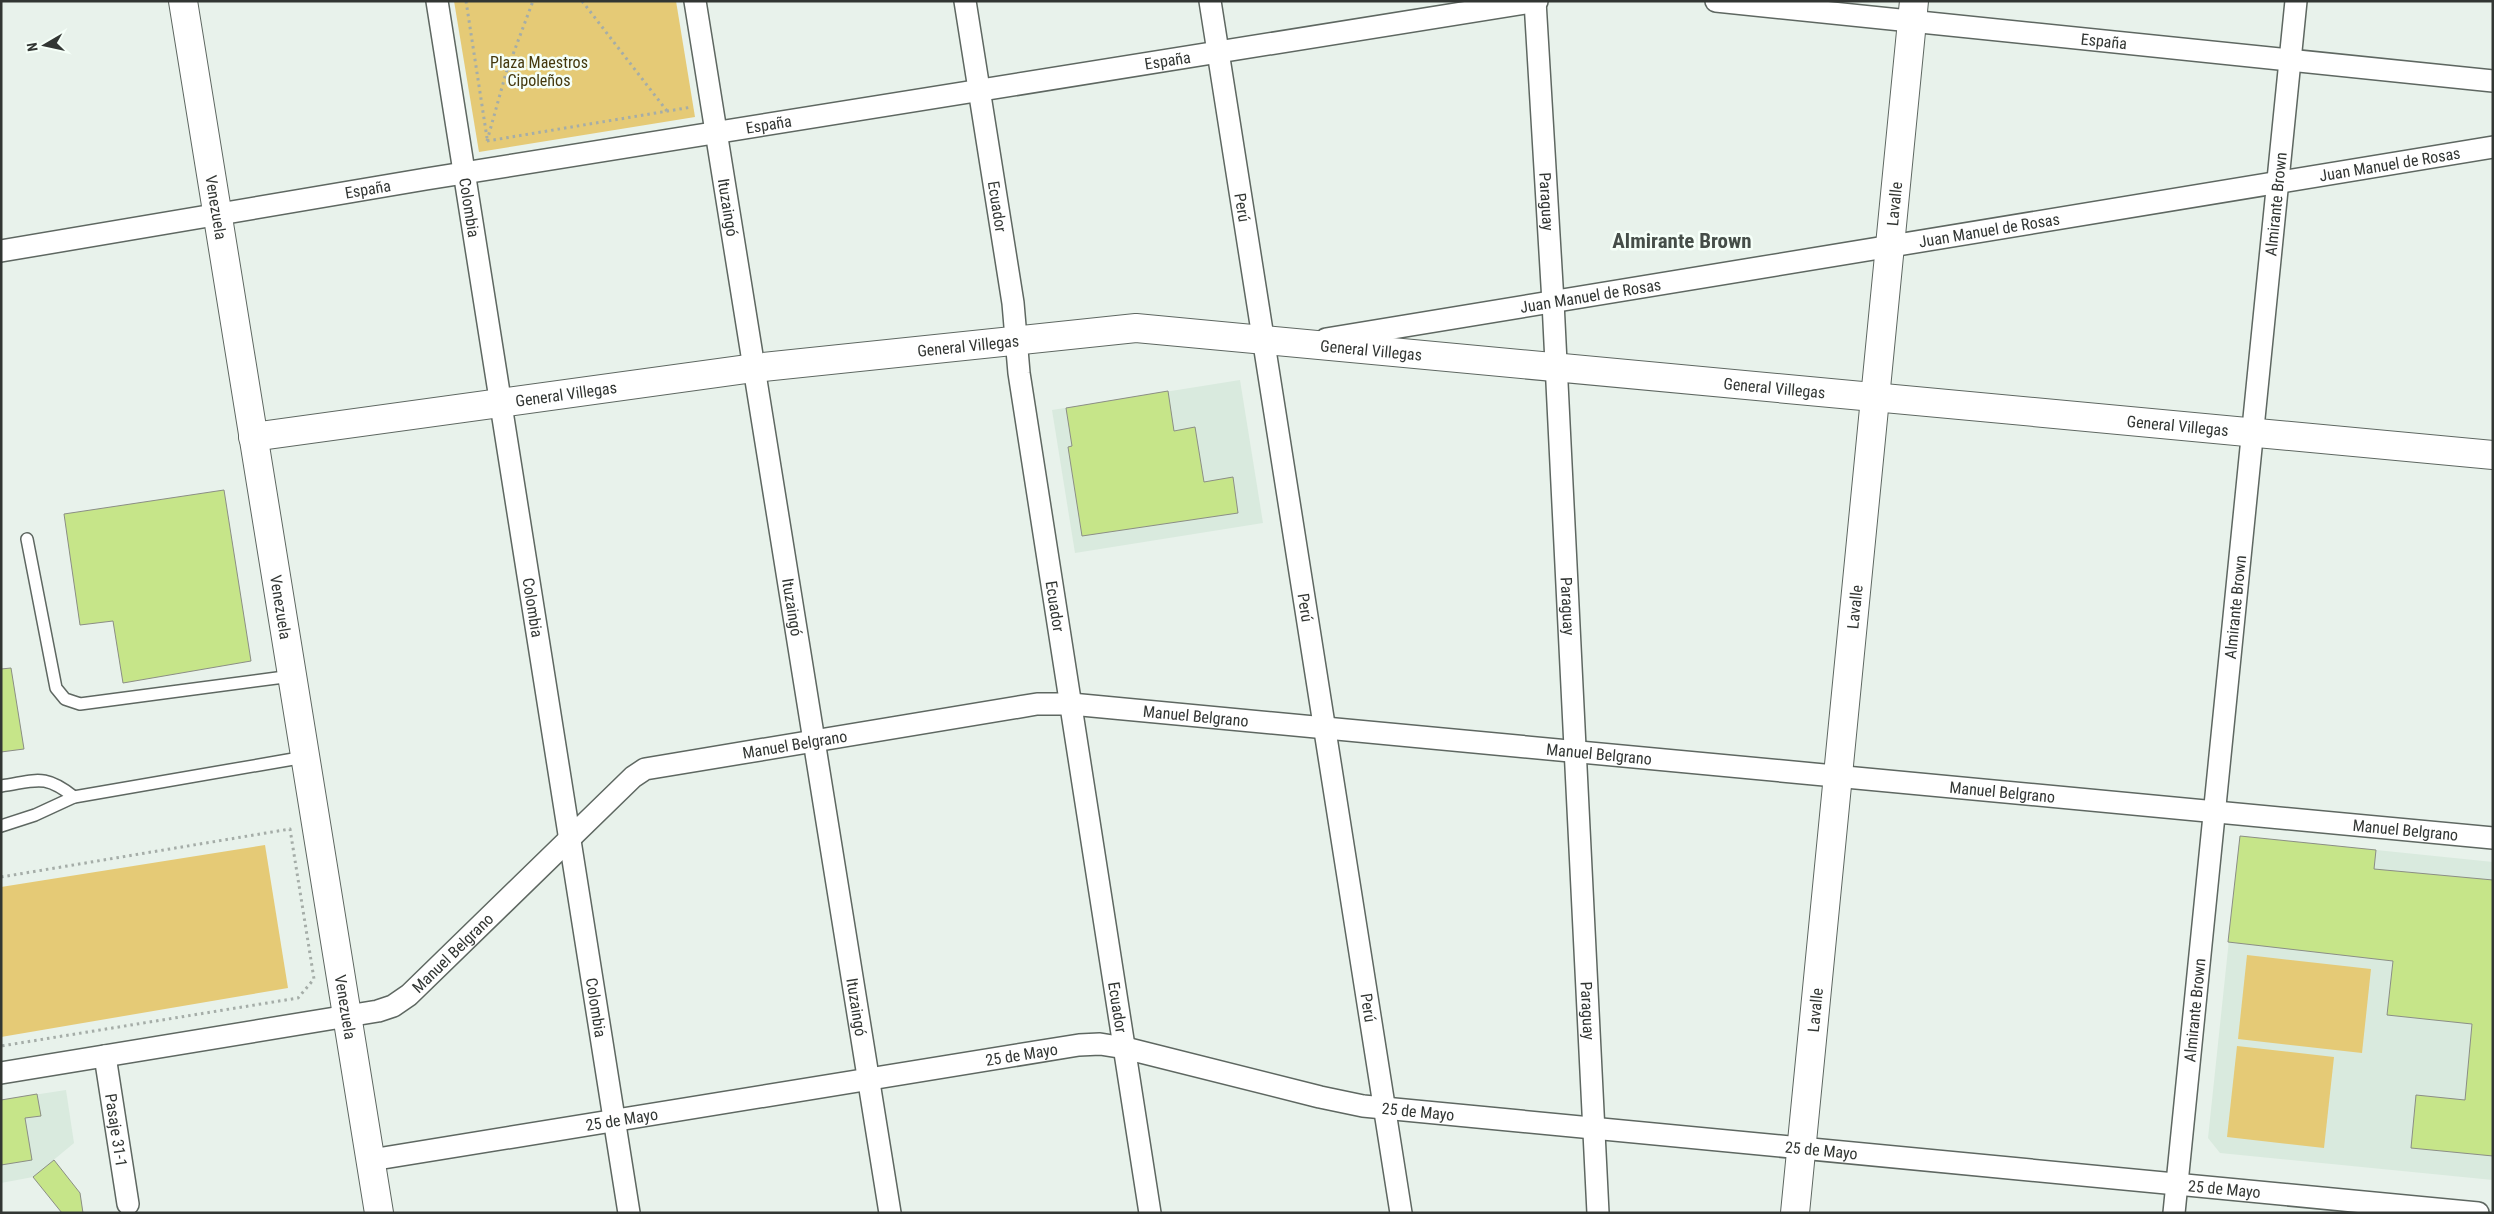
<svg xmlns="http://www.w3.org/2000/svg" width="2494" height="1214" viewBox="0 0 2494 1214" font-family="'Roboto Condensed',sans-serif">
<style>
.built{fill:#d9eade}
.green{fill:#e5ca76}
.building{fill:#c6e589;stroke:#8b8e85}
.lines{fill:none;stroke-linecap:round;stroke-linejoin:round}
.service-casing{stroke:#5e6761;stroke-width:14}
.minor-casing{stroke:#5e6761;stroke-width:24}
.tertiary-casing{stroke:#5e6761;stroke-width:30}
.secondary-casing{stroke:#5e6761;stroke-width:30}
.path{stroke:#a5ada8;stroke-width:3;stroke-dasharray:2.5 4;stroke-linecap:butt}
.service{stroke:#fff;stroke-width:11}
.minor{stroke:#fff;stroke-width:21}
.tertiary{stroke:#fff;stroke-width:28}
.secondary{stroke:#fff;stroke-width:28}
.labels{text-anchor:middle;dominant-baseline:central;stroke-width:5;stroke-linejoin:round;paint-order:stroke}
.street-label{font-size:16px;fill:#323633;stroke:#f5fff8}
.park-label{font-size:16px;fill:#44380d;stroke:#f5fff8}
.district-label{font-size:21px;font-weight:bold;fill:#454d48;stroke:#f5fff8}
</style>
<rect width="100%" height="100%" fill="#e8f2eb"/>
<g class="built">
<polygon points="1240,380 1263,523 1075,553 1052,410"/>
<polygon points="2240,836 2493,862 2493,1180 2220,1153 2208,1138"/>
<polygon points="66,1090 74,1143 33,1177 1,1183 1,1100"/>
</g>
<g class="green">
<polygon points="454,1 676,1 695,117 479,152"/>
<polygon points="265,845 288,988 1,1037 1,887"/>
<polygon points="2247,955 2371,969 2362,1053 2238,1039"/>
<polygon points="2237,1046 2334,1057 2324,1148 2227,1137"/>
</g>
<g class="building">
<polygon points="1168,391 1174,431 1195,427 1204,482 1233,477 1238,513 1082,536 1068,447 1072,446 1066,408"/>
<polygon points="224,490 251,661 123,683 113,621 80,625 64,514"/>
<polygon points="11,668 24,749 1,752 1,669"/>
<polygon points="2240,836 2376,850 2374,869 2493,880 2493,1156 2411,1148 2416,1095 2465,1100 2472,1024 2387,1015 2393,961 2228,942"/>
<polygon points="37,1094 41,1116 25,1118 32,1160 1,1165 1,1100"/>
<polygon points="54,1160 80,1193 83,1213 62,1213 33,1177"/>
</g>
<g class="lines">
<defs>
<g id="service">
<polyline points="27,539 56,688 65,699 80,704 292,676"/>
<path d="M1 786C36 781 44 773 74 797"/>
<polyline points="1,826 35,815 74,797 305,757"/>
</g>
<g id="minor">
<path id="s1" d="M437 1 629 1213"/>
<path id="s2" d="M695 1 890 1213"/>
<path id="s3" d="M965 1 1013 303 1019 373 1150 1213"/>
<path id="s4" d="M1210 1 1401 1213"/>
<path id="s5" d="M1535 1 1553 302 1598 1213"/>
<path id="s6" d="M1716 1 2493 81"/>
<path id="s7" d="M1 251 426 179 1537 1"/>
<path id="s8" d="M1326 339 2493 147"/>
<path id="s9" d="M105 1056 128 1204"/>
<path id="s10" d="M1 1073 378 1011 393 1006 409 995 633 777 645 769 1037 704H1071L2493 838"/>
<path id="s11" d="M371 1160 1079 1045 1100 1044 1125 1048 1320 1097 1363 1106 2478 1213"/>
<path id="s12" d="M2174 1213 2296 1"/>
</g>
<g id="tertiary">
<path id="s13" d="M253 437 754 368 1136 328 2493 455"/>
<path id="s14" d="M1795 1213 1914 1"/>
</g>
<g id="secondary">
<path id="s15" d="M183 1 379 1213"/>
</g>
</defs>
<use href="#service" class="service-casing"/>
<use href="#minor" class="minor-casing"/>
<use href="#tertiary" class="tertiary-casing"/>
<use href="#secondary" class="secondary-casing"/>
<g class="path">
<polyline points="466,1 487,138"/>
<polyline points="582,1 667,111"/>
<polyline points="487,141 692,107"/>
<polyline points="487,141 506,73 533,1"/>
<polyline points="1,877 290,829 314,979 298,998 1,1046"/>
</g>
<use href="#service" class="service"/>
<use href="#minor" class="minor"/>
<use href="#tertiary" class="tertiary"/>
<use href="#secondary" class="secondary"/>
</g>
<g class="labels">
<g class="street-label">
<text stroke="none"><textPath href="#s6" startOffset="390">España</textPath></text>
<text stroke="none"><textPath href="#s7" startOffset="1182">España</textPath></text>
<text stroke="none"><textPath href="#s7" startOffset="778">España</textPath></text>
<text stroke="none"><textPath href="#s8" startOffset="1078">Juan Manuel de Rosas</textPath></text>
<text stroke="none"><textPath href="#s7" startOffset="372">España</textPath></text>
<text stroke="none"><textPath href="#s5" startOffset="201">Paraguay</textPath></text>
<text stroke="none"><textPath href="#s14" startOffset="1014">Lavalle</textPath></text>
<text stroke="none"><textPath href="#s12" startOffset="1014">Almirante Brown</textPath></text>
<text stroke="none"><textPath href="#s15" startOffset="209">Venezuela</textPath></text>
<text stroke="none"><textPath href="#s1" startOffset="209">Colombia</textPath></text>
<text stroke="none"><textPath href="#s2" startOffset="209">Ituzaingó</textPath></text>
<text stroke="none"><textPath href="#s3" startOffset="208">Ecuador</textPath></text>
<text stroke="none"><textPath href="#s4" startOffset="209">Perú</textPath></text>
<text stroke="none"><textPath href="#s8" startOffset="672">Juan Manuel de Rosas</textPath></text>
<text stroke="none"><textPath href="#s8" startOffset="268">Juan Manuel de Rosas</textPath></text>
<text stroke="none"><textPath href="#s13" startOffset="721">General Villegas</textPath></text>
<text stroke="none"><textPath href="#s13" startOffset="1126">General Villegas</textPath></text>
<text stroke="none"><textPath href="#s13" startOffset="1531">General Villegas</textPath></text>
<text stroke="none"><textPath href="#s13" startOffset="316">General Villegas</textPath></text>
<text stroke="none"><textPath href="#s13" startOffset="1936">General Villegas</textPath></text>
<text stroke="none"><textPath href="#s15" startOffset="614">Venezuela</textPath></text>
<text stroke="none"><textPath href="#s1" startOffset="614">Colombia</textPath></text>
<text stroke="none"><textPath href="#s2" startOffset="614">Ituzaingó</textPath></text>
<text stroke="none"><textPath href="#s3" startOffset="612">Ecuador</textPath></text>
<text stroke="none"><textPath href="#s4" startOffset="614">Perú</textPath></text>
<text stroke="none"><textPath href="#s5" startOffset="606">Paraguay</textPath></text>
<text stroke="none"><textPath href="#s14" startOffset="609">Lavalle</textPath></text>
<text stroke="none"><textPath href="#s12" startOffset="609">Almirante Brown</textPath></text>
<text stroke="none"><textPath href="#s10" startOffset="1301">Manuel Belgrano</textPath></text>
<text stroke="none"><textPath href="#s10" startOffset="896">Manuel Belgrano</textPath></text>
<text stroke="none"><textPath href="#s10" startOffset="1706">Manuel Belgrano</textPath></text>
<text stroke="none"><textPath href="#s10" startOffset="2111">Manuel Belgrano</textPath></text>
<text stroke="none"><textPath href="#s10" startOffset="2516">Manuel Belgrano</textPath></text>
<text stroke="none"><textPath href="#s10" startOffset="478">Manuel Belgrano</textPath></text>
<text stroke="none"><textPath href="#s15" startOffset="1019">Venezuela</textPath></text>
<text stroke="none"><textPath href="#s1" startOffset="1019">Colombia</textPath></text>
<text stroke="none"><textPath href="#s2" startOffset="1019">Ituzaingó</textPath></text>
<text stroke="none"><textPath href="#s3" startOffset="1018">Ecuador</textPath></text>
<text stroke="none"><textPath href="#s4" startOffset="1019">Perú</textPath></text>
<text stroke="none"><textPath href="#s14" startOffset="204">Lavalle</textPath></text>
<text stroke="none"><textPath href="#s12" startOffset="204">Almirante Brown</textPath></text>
<text stroke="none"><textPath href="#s5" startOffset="1011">Paraguay</textPath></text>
<text stroke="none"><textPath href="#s11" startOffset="659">25 de Mayo</textPath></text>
<text stroke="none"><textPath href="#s11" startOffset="1064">25 de Mayo</textPath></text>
<text stroke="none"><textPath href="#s11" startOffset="254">25 de Mayo</textPath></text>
<text stroke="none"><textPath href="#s9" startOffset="75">Pasaje 31-1</textPath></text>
<text stroke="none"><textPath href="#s11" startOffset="1469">25 de Mayo</textPath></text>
<text stroke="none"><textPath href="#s11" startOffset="1874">25 de Mayo</textPath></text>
</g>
<g class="park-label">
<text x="539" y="62">Plaza Maestros<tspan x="539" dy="18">Cipoleños</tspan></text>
</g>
<g class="district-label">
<text x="1682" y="241">Almirante Brown</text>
</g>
</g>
<rect width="2494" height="1214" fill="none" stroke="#323633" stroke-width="5"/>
<g transform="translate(45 45) rotate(261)" stroke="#f5fff8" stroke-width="4" paint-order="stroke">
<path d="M0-4L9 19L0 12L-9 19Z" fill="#323633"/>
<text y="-8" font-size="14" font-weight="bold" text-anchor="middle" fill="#323633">N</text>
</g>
</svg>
